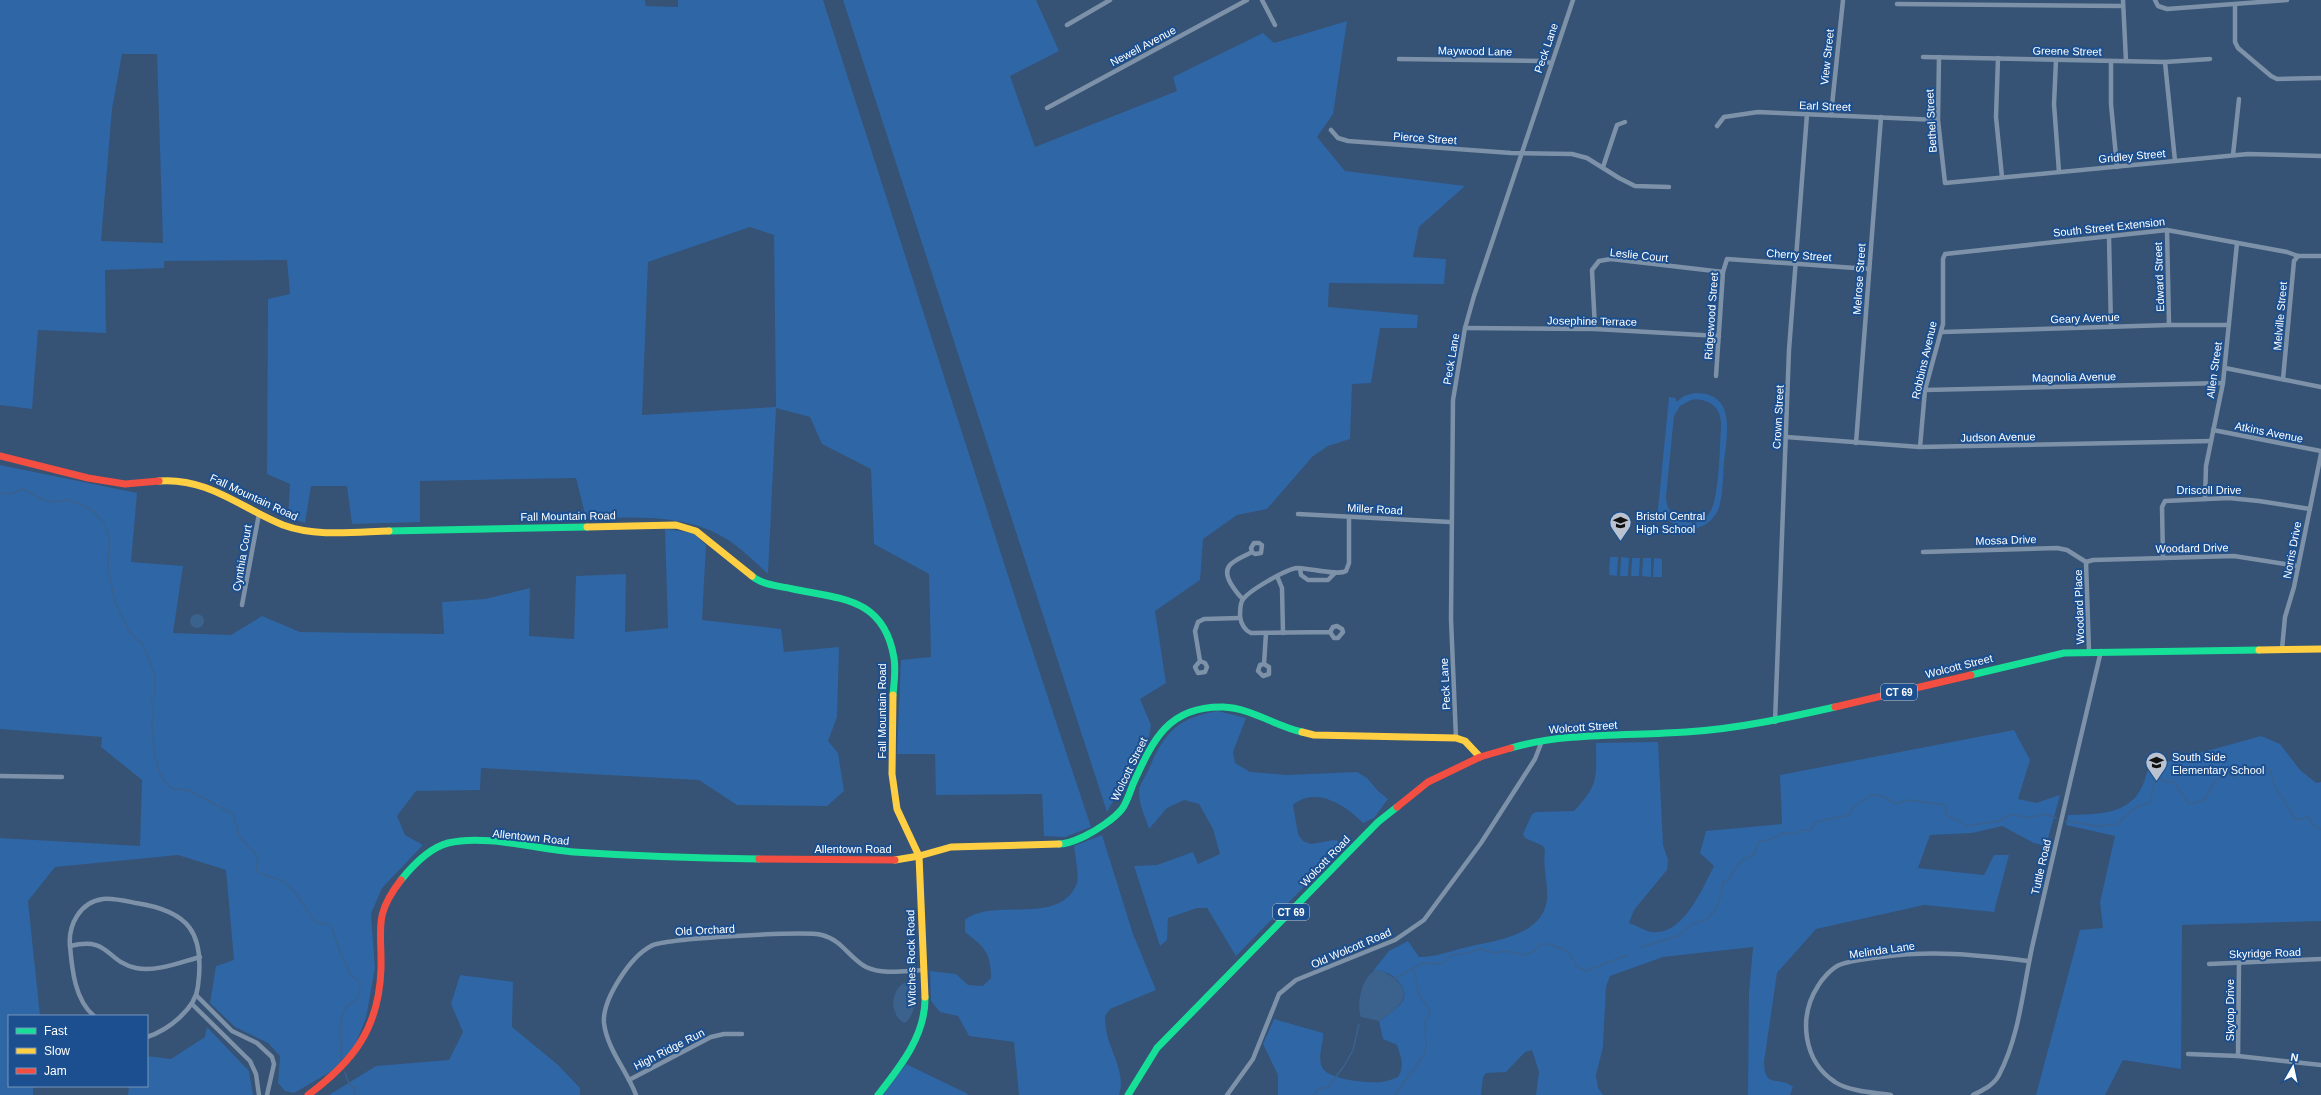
<svg xmlns="http://www.w3.org/2000/svg" width="2321" height="1095" viewBox="0 0 2321 1095" font-family="Helvetica,sans-serif">
<style>
.green{fill:#2f66a5;fill-rule:evenodd}
.water{fill:#3b618d}
.lines{fill:none;stroke-linecap:round;stroke-linejoin:round}
.stream{stroke:#3b618d;stroke-width:1.5}
.street{stroke:#7d92a8;stroke-width:4.5}
.fast{stroke:#16e098;stroke-width:7}
.slow{stroke:#ffcf43;stroke-width:7}
.jam{stroke:#f24e42;stroke-width:7}
.labels{text-anchor:middle;dominant-baseline:central;stroke-width:4;stroke-linejoin:round;paint-order:stroke}
.shield{fill:#1b4f8f;stroke:#bbcadd;stroke-width:1}
.shield-label{font-size:10px;font-weight:bold;fill:#fff}
.street-label{font-size:11px;fill:#fff;stroke:#1b4f8f}
.poi-label{font-size:11px;fill:#fff;stroke:#1b4f8f;text-anchor:start}
</style>
<rect width="100%" height="100%" fill="#365274"/>
<g class="green">
<path d="M0 0H645L646 6 678 7V0H823L1022 619 1091 827 1065 837 1044 836 1042 794 936 795 935 754H897L901 660 931 657 929 574 874 544 871 469 822 444 810 417 776 408 768 574C757 564 746 553 734 544 690 512 636 518 586 518L576 478 420 481V522L352 524 347 486H311L305 523 288 517 290 484 267 474 268 299 290 294 287 260 164 261V268L105 270 106 333 38 330 32 409 0 405ZM122 54H157L163 243 101 241 112 109ZM750 227 774 235 776 407 642 415 648 262Z"/>
<polygon points="843,0 1036,0 1059,51 1010,76 1035,147 1177,91 1173,77 1263,33 1274,43 1347,21 1333,114 1317,137 1345,171 1465,186 1419,227 1413,257 1446,259 1444,284 1329,283 1328,307 1418,315 1417,328 1380,328 1371,383 1352,384 1350,439 1328,446 1313,456 1267,509 1237,515 1203,539 1200,580 1155,611 1166,683 1140,699 1151,725 1149,737 1107,812"/>
<path d="M1694 393C1737 392 1727 434 1724 462 1723 477 1723 493 1719 508 1709 532 1681 536 1665 516L1664 519H1657L1669 397 1676 398V402L1684 396ZM1691 400C1708 397 1722 408 1721 425 1720 445 1719 492 1712 508 1702 534 1666 523 1666 497L1674 416 1680 406Z"/>
<polygon points="0,465 137,493 131,562 183,566 173,633 231,635 262,616 300,632 444,634 442,602 485,599 530,588 529,636 574,639 576,576 626,574 625,632 668,628 665,529 693,533 706,545 702,620 781,629 784,652 839,647 837,717 828,741 838,753 844,791 827,806 737,805 699,780 481,768 480,790 416,791 397,816 405,835 423,845 382,888 371,914 375,968 366,1018 355,1046 332,1071 294,1093 285,1091 278,1083 280,1056 268,1043 235,1027 210,1003 216,966 234,960 226,870 178,855 55,867 28,901 40,1016 9,1016 9,1086 39,1086 33,1088 33,1095 0,1095 0,838 140,846 142,780 101,747 102,737 0,729"/>
<polygon points="1610,557 1618,557 1617,576 1609,575"/>
<polygon points="1621,557 1629,558 1628,576 1620,576"/>
<polygon points="1632,558 1640,558 1639,576 1631,576"/>
<polygon points="1643,558 1651,558 1651,577 1642,576"/>
<polygon points="1654,558 1662,559 1662,577 1653,577"/>
<path d="M1218 711 1246 718 1233 752 1235 763 1250 772 1287 775 1357 772 1367 778 1378 791 1388 799 1374 818 1363 823C1345 805 1316 786 1293 805L1298 834 1303 841 1311 844 1334 840 1347 843 1236 956 1207 908H1197L1168 918 1167 940 1160 946 1134 866 1157 865 1193 852 1198 864 1220 854 1213 829 1199 804 1184 800 1167 808 1149 829C1146 818 1139 805 1139 793 1138 787 1145 777 1148 771 1164 733 1176 718 1218 711Z"/>
<path d="M2014 730 2030 760 2018 799 2036 803 2060 795 2046 846 2034 843 2002 826 1972 833 1930 835 1918 868 1984 875 1994 855H2009L1994 912 1924 905 1816 929 1777 973 1764 1062C1765 1090 1778 1075 1793 1087L1790 1095H1748L1749 992 1753 947 1663 957 1610 976 1606 987 1603 1047 1596 1075 1598 1088 1603 1095H1536L1539 1072 1532 1050 1525 1052 1506 1072 1486 1073 1483 1077 1481 1095H1278V1075L1263 1044 1274 1019 1323 1033C1324 1044 1317 1056 1322 1067 1328 1080 1367 1083 1380 1082 1386 1082 1392 1079 1398 1077 1405 1065 1401 1058 1397 1045L1383 1039 1379 1021C1386 1016 1401 1007 1404 998 1408 984 1386 967 1373 971L1389 951 1408 941 1419 957C1436 957 1450 951 1467 947 1493 941 1537 937 1546 905 1550 890 1542 867 1545 850L1543 846 1525 838 1523 834 1532 814 1536 812 1574 811C1599 784 1596 779 1596 743L1658 742 1663 845 1668 860 1667 870 1634 910 1629 923C1636 925 1645 931 1652 932 1683 936 1702 889 1714 866L1700 853 1706 831 1782 824 1780 775Z"/>
<path d="M2261 736 2280 744 2300 770 2316 783 2321 782V921L2182 925 2181 1069 2123 1060 2105 1095H2036L2080 930 2103 928 2100 902 2115 836 2066 825 2068 815C2091 814 2121 816 2137 795 2143 788 2146 775 2149 767Z"/>
<path d="M1102 835 1133 934 1156 990 1110 1009 1105 1016C1105 1022 1106 1029 1107 1035 1112 1054 1126 1075 1119 1095H1019L1014 1042 969 1036 958 1016 940 1012 931 1001 930 971 956 974 968 985 983 986 991 978C991 952 984 947 965 932V920C992 897 1061 927 1077 883 1079 876 1075 854 1074 846Z"/>
<polygon points="460,975 513,982 512,1027 557,1064 580,1088 580,1095 329,1095 376,1066 449,1060 463,1032 451,1004"/>
<polygon points="207,1027 249,1071 253,1095 128,1095 129,1086 147,1086 147,1056 171,1059 205,1037"/>
<polygon points="906,1064 966,1093 968,1095 883,1095"/>
</g>
<g class="water">
<circle cx="197" cy="621" r="7"/>
<path d="M1377 970C1384 971 1390 975 1396 980 1416 997 1394 1011 1379 1021L1361 1017C1356 1005 1362 974 1377 970Z"/>
<path d="M905 982 913 983C918 992 915 1019 904 1023 889 1014 890 991 905 982Z"/>
</g>
<g class="lines">
<g class="stream">
<path d="M0 493 10 494 23 489 44 500 54 502 67 500 80 504 93 511 105 524 109 538 108 569 115 602 129 632 143 645 155 676V694L151 698C151 704 153 707 154 713 154 717 152 721 152 725 154 746 153 777 174 790L180 789 190 791 233 814 239 836 258 857 256 870C263 878 276 876 284 882 298 892 305 909 315 922L331 925 342 957 351 975 360 982 359 995 357 1000C332 1008 343 1041 341 1060"/>
<path d="M2066 821 2098 826 2117 824 2136 807 2149 803 2155 781 2159 778 2166 782H2174L2189 804 2204 800 2215 781 2227 773 2234 777C2243 771 2260 764 2270 770L2276 788 2296 820 2308 817 2314 826 2321 829"/>
<polyline points="1641,947 1678,936 1692,924 1706,920 1715,910 1722,893 1723,882 1728,880 1740,862 1754,854 1760,841 1769,840 1783,833 1795,834 1802,830 1811,830 1816,822 1849,815 1854,807 1871,795 1882,796 1897,804 1906,800 1946,805 1946,815 1960,821 1966,826 1999,821 2011,814 2026,818 2045,814 2056,818"/>
<polyline points="1394,979 1423,963 1442,964 1451,955 1469,953 1475,950 1480,949 1494,953 1504,951 1525,955 1534,951 1541,944 1549,944 1569,952 1577,967 1586,971 1627,955"/>
<polyline points="345,1073 349,1084 356,1088 354,1095"/>
<polyline points="1314,1095 1318,1089 1328,1087 1344,1066 1353,1050 1359,1024"/>
<polyline points="1395,1095 1424,1055 1426,1048 1425,1023 1430,1010 1419,995 1416,977 1413,970"/>
</g>
<g class="street">
<polyline points="1262,0 1275,25"/>
<polyline points="2123,0 2126,61"/>
<polyline points="2155,0 2158,6 2167,9 2287,0"/>
<polyline points="1897,4 2123,6"/>
<polyline points="2235,5 2235,42 2238,48 2271,76 2277,79 2321,78"/>
<polyline points="1067,25 1110,0"/>
<polyline points="1923,57 2165,62 2210,59"/>
<polyline points="1939,57 1938,120 1945,183 2248,154 2321,156"/>
<polyline points="1998,58 1996,117 2002,177"/>
<polyline points="1399,59 1543,61 1551,63"/>
<polyline points="2056,60 2054,104 2059,172"/>
<polyline points="2111,61 2111,104 2117,167"/>
<polyline points="2165,62 2175,161"/>
<polyline points="1047,108 1247,0"/>
<polyline points="1831,115 1843,0"/>
<polyline points="1717,126 1724,117 1758,112 1779,113 1938,120"/>
<polyline points="1331,130 1338,138 1348,141 1511,153 1572,154 1587,158 1619,178 1635,186 1669,187"/>
<polyline points="2233,155 2239,99"/>
<polyline points="1603,167 1617,125 1625,122"/>
<polyline points="2167,230 2169,325"/>
<polyline points="2109,237 2111,327"/>
<polyline points="1465,328 1595,329 1719,336"/>
<polyline points="1595,329 1592,270 1599,261 1611,259 1723,272"/>
<polyline points="1942,332 2169,325 2229,325"/>
<polyline points="2225,368 2321,387"/>
<polyline points="1716,376 1723,272 1727,259 1869,269"/>
<polyline points="2283,379 2294,261 2298,256"/>
<polyline points="1925,390 2223,383"/>
<polyline points="2213,430 2321,451"/>
<polyline points="1786,437 1920,447 2211,441"/>
<polyline points="1856,443 1881,117"/>
<polyline points="1920,447 1925,390 1943,324 1943,259 1945,254 2167,230 2287,252 2298,256 2321,256"/>
<polyline points="2205,499 2206,466 2223,383 2237,243"/>
<polyline points="1298,514 1450,522"/>
<polyline points="1923,552 2057,548 2067,550 2086,562"/>
<polyline points="2163,558 2162,507 2165,501 2229,498 2259,501 2310,509"/>
<polyline points="2086,562 2093,560 2234,556 2298,566"/>
<polyline points="2086,562 2089,651"/>
<polyline points="1300,568 1301,575 1308,580 1328,580 1335,573"/>
<polyline points="1277,576 1282,588 1283,633"/>
<path d="M1243 599C1238 595 1235 590 1231 584 1219 564 1237 560 1252 552L1255 554 1261 553 1262 545 1259 543H1254L1251 548 1252 552"/>
<polyline points="242,605 259,514"/>
<path d="M1330 632 1333 627 1337 626 1342 629 1343 632 1338 638H1334L1330 632 1251 633C1244 630 1241 624 1240 616 1240 611 1240 605 1242 601 1247 591 1287 569 1297 568 1309 568 1338 576 1346 571L1349 563V517"/>
<polyline points="2282,649 2285,617 2294,587 2321,454"/>
<polyline points="1200,661 1205,663 1207,667 1205,672 1198,673 1195,667 1200,661 1195,631 1198,622 1204,619 1240,618"/>
<polyline points="1264,664 1269,667 1269,674 1263,676 1258,671 1260,665 1264,664 1266,633"/>
<polyline points="1775,722 1789,350 1807,114"/>
<polyline points="1456,738 1451,619 1453,400 1465,328 1474,296 1573,0"/>
<polyline points="0,776 62,777"/>
<path d="M70 946C110 936 105 961 136 968 157 972 181 962 200 957"/>
<polyline points="2209,964 2321,959"/>
<polyline points="197,996 232,1031 257,1043 272,1057 274,1064 267,1095"/>
<polyline points="193,1005 250,1061 256,1074 259,1095"/>
<path d="M94 1016C75 1000 72 970 70 946 68 925 80 902 103 899 113 898 126 901 136 903 189 911 205 933 198 986 196 1009 168 1030 147 1037"/>
<polyline points="2188,1054 2238,1056 2321,1065"/>
<polyline points="2238,1056 2239,963"/>
<polyline points="629,1080 711,1037 724,1034 742,1034"/>
<path d="M636 1095C627 1071 607 1049 604 1023 602 1000 630 957 651 946 665 938 805 931 822 935 842 940 849 958 866 967 883 975 904 971 923 970"/>
<polyline points="1227,1095 1253,1059 1279,994 1296,980 1395,940 1424,920 1481,843 1535,759 1542,741"/>
<path d="M1891 1095C1876 1093 1848 1091 1835 1082 1803 1061 1798 1017 1818 986 1822 979 1831 969 1839 965 1852 960 1868 959 1881 957 1934 950 1976 955 2029 961"/>
<path d="M1973 1095C1983 1090 1994 1085 1999 1075 2020 1035 2023 987 2033 943 2055 846 2078 748 2101 651"/>
</g>
<g class="fast">
<polyline points="389,531 587,527"/>
<path d="M752 576C762 585 780 586 793 589 842 599 884 598 894 658 896 670 894 683 893 695"/>
<polyline points="1971,675 2064,653 2259,650"/>
<path d="M1511 748C1564 732 1631 736 1686 732 1737 729 1786 718 1835 707"/>
<path d="M1059 844C1069 844 1076 840 1085 836 1097 830 1114 819 1122 809 1127 802 1130 792 1133 784 1153 740 1168 706 1223 707 1251 708 1275 726 1302 732"/>
<path d="M401 880C413 865 429 848 448 843 485 834 536 849 574 852 635 856 697 858 759 859"/>
<path d="M878 1095C900 1067 926 1035 925 997"/>
<polyline points="1128,1095 1157,1048 1378,822 1397,807"/>
</g>
<g class="slow">
<path d="M159 481C207 477 241 508 283 525 315 537 355 532 389 531"/>
<polyline points="587,527 676,525 696,531 752,576"/>
<polyline points="2259,650 2321,649"/>
<polyline points="893,695 892,774 897,809 919,856 925,997"/>
<polyline points="1302,732 1314,735 1456,738 1465,741 1480,757"/>
<polyline points="895,860 919,856 951,847 1059,844"/>
</g>
<g class="jam">
<polyline points="0,456 88,478 125,484 159,481"/>
<polyline points="1835,707 1971,675"/>
<polyline points="1397,807 1428,782 1480,757 1511,748"/>
<polyline points="759,859 895,860"/>
<path d="M308 1095C354 1061 379 1028 381 969 382 928 373 916 401 880"/>
</g>
</g>
<defs>
<symbol id="school-pin" viewBox="-11 -11 22 30"><path d="M0 17L-7.5 6A9.5 9.5 0 1 1 7.5 6Z" fill="#b9c2ce" stroke="#1b4f8f"/><path d="M0-5L7-2L0 1L-7-2ZM-4 1L0 2.5L4 1V4Q0 6-4 4Z" fill="#111"/></symbol>
</defs>
<g fill-rule="evenodd">
<use href="#school-pin" x="1608" y="510" width="25" height="34"/>
<use href="#school-pin" x="2144" y="750" width="25" height="34"/>
</g>
<g class="labels">
<g class="shield">
<rect x="1881" y="684" width="36" height="16" rx="3"/>
<rect x="1273" y="904" width="36" height="16" rx="3"/>
</g>
<g class="shield-label">
<text x="1899" y="692">CT 69</text>
<text x="1291" y="912">CT 69</text>
</g>
<g class="street-label">
<text transform="translate(1143 46) rotate(-28)">Newell Avenue</text>
<text transform="translate(1546 48) rotate(-71)">Peck Lane</text>
<text transform="translate(1475 51) rotate(1)">Maywood Lane</text>
<text transform="translate(2067 51) rotate(1)">Greene Street</text>
<text transform="translate(1827 57) rotate(-84)">View Street</text>
<text transform="translate(1825 106) rotate(2)">Earl Street</text>
<text transform="translate(1931 121) rotate(-93)">Bethel Street</text>
<text transform="translate(1425 138) rotate(4)">Pierce Street</text>
<text transform="translate(2132 156) rotate(-5)">Gridley Street</text>
<text transform="translate(2109 227) rotate(-6)">South Street Extension</text>
<text transform="translate(1639 255) rotate(6)">Leslie Court</text>
<text transform="translate(1799 255) rotate(4)">Cherry Street</text>
<text transform="translate(2159 277) rotate(-92)">Edward Street</text>
<text transform="translate(1859 279) rotate(-86)">Melrose Street</text>
<text transform="translate(1711 316) rotate(-86)">Ridgewood Street</text>
<text transform="translate(2280 316) rotate(-85)">Melville Street</text>
<text transform="translate(2085 318) rotate(-2)">Geary Avenue</text>
<text transform="translate(1592 321) rotate(1)">Josephine Terrace</text>
<text transform="translate(1451 359) rotate(-80)">Peck Lane</text>
<text transform="translate(1924 360) rotate(-77)">Robbins Avenue</text>
<text transform="translate(2214 370) rotate(-82)">Allen Street</text>
<text transform="translate(2074 377) rotate(-1)">Magnolia Avenue</text>
<text transform="translate(1778 417) rotate(-87)">Crown Street</text>
<text transform="translate(2269 432) rotate(11)">Atkins Avenue</text>
<text transform="translate(1998 437) rotate(-1)">Judson Avenue</text>
<text x="2209" y="490">Driscoll Drive</text>
<text transform="translate(254 497) rotate(25)">Fall Mountain Road</text>
<text transform="translate(1375 509) rotate(3)">Miller Road</text>
<text transform="translate(568 516) rotate(-1)">Fall Mountain Road</text>
<text transform="translate(2006 540) rotate(-2)">Mossa Drive</text>
<text transform="translate(2192 548) rotate(-1)">Woodard Drive</text>
<text transform="translate(2292 550) rotate(-79)">Norris Drive</text>
<text transform="translate(242 558) rotate(-80)">Cynthia Court</text>
<text transform="translate(2079 607) rotate(-92)">Woodard Place</text>
<text transform="translate(1959 666) rotate(-14)">Wolcott Street</text>
<text transform="translate(1445 684) rotate(-93)">Peck Lane</text>
<text transform="translate(882 711) rotate(-90)">Fall Mountain Road</text>
<text transform="translate(1583 727) rotate(-4)">Wolcott Street</text>
<text transform="translate(1129 769) rotate(-64)">Wolcott Street</text>
<text transform="translate(531 837) rotate(6)">Allentown Road</text>
<text x="853" y="849">Allentown Road</text>
<text transform="translate(1325 861) rotate(-46)">Wolcott Road</text>
<text transform="translate(2041 867) rotate(-77)">Tuttle Road</text>
<text transform="translate(705 930) rotate(-3)">Old Orchard</text>
<text transform="translate(1351 948) rotate(-23)">Old Wolcott Road</text>
<text transform="translate(1882 950) rotate(-8)">Melinda Lane</text>
<text transform="translate(2265 953) rotate(-2)">Skyridge Road</text>
<text transform="translate(911 958) rotate(-91)">Witches Rock Road</text>
<text transform="translate(2230 1010) rotate(-90)">Skytop Drive</text>
<text transform="translate(669 1049) rotate(-27)">High Ridge Run</text>
</g>
<g class="poi-label">
<text x="1636" y="516">Bristol Central<tspan x="1636" dy="13">High School</tspan></text>
<text x="2172" y="757">South Side<tspan x="2172" dy="13">Elementary School</tspan></text>
</g>
</g>
<rect x="8" y="1015" width="140" height="72" fill="#1b4f8f" stroke="#7695bc"/>
<rect x="16" y="1028" width="20" height="6" fill="#16e098" stroke="#7695bc"/>
<text x="44" y="1035" font-size="12" fill="#ffffff">Fast</text>
<rect x="16" y="1048" width="20" height="6" fill="#ffcf43" stroke="#7695bc"/>
<text x="44" y="1055" font-size="12" fill="#ffffff">Slow</text>
<rect x="16" y="1068" width="20" height="6" fill="#f24e42" stroke="#7695bc"/>
<text x="44" y="1075" font-size="12" fill="#ffffff">Jam</text>
<g transform="translate(2293 1067) rotate(9)" stroke="#1b4f8f" stroke-width="3" paint-order="stroke">
<path d="M0-3L7 15L0 10L-7 15Z" fill="#ffffff"/>
<text y="-6" font-size="11" font-weight="bold" text-anchor="middle" fill="#ffffff">N</text>
</g>
</svg>
